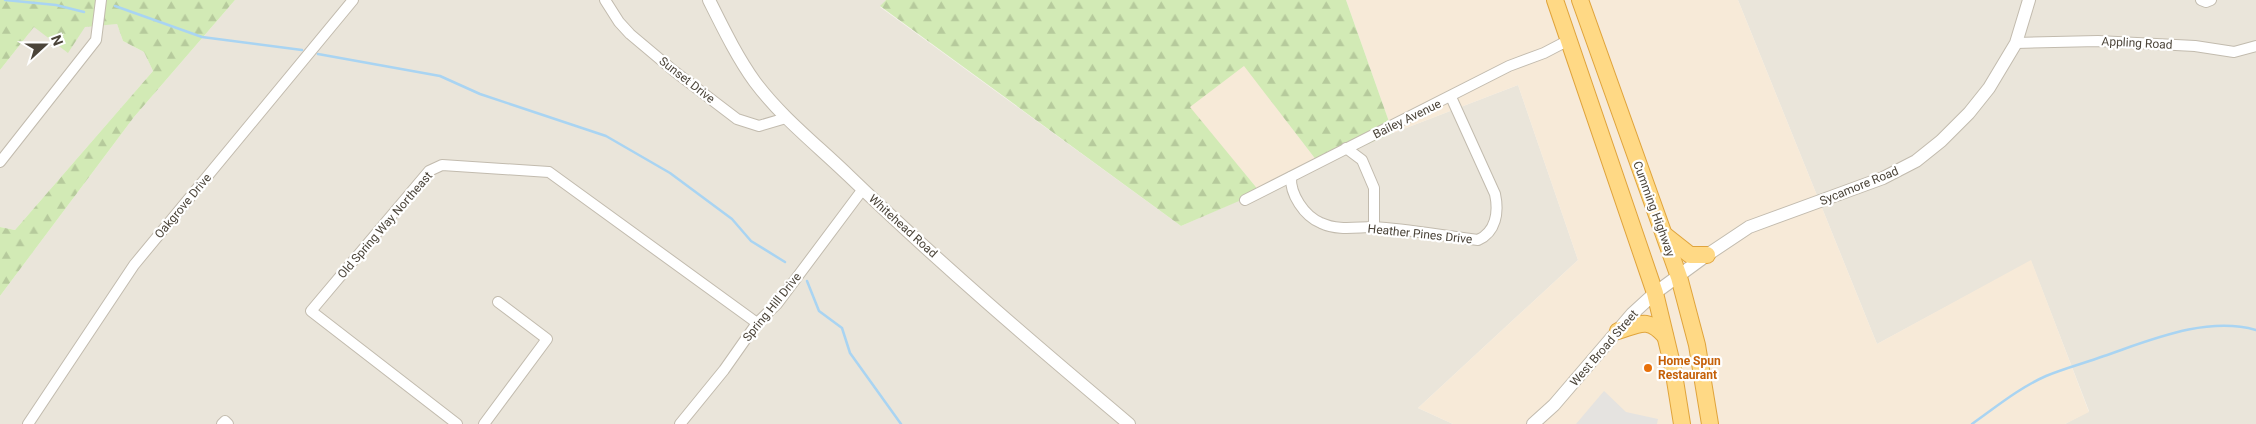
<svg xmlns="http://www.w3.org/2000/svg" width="2256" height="424" viewBox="0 0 2256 424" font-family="Roboto,sans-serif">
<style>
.residential{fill:#eae5da}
.commercial{fill:#f7ead8}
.forest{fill:url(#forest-firs)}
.parking{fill:#e5e3e0}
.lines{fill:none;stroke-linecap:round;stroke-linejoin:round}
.stream{stroke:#a9d4f2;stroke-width:2.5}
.minor-casing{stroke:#c2bbae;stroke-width:12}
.tertiary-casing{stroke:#c2bbae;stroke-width:14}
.trunk-casing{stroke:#e0a43c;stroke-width:18}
.minor{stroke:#fff;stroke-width:10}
.tertiary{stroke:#fff;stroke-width:12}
.trunk{stroke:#ffd985;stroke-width:16}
.food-dot{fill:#e8710a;stroke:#fff;stroke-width:2}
.labels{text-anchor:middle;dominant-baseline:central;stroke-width:4.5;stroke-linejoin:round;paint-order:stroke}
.street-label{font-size:12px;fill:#4b4439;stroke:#fff}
.food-label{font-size:12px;font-weight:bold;fill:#c56008;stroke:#fff;text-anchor:start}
</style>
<defs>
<pattern id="forest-firs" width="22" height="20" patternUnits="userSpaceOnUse" patternTransform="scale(1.25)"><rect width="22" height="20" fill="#d2eab5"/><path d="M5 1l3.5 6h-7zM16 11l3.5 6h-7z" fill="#b6ca9c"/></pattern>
</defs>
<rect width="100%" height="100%" fill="#f6f3ec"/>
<g class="residential">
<polygon points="235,0 886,0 880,7 1181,226 1393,133 1518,85 1578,260 1418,408 1453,424 0,424 0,296 134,117"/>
<polygon points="1738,0 2256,0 2256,424 2065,424 2089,411 2031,261 1877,344"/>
<polygon points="117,24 123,41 144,52 153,71 15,230 0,227 0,70 34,27"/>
</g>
<g class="commercial">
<polygon points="1346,0 1738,0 1877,344 2031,260 2089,412 2065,424 1453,424 1418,408 1578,260 1518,85 1393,133"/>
<polygon points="1244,65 1320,165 1260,192 1189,107"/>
</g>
<g class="forest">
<polygon points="0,0 235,0 134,117 0,296 0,227 15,230 153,71 144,52 123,41 117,24 85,27 68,53 34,27 0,70"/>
<polygon points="886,0 1346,0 1393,133 1320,165 1244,66 1190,107 1260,192 1181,226 880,6"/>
</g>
<polygon class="parking" points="1604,391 1626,412 1658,419 1657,424 1576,424"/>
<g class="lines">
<g class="stream">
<polyline points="5,0 56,5 84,12"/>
<polyline points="115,6 202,37 302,50"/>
<polyline points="318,54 440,76 480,94 606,136 670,173 732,219 751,241 785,262"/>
<polyline points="807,281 819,311 842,328 850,353 901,424"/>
<path d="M1972 424C1996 407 2019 388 2046 376 2065 368 2085 363 2104 356 2151 340 2206 316 2256 330"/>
</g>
<defs>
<g id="minor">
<polyline points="605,0 619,22 630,34 674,71 737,119 759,126 786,118"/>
<polyline points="2201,0 2206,2 2211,0"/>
<polyline points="2016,43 2098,41 2195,46 2234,52 2256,46"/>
<polyline points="1346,148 1362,160 1374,188 1374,227"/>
<polyline points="0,162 96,40 101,0"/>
<path d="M1291 177C1290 194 1304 216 1321 223 1338 231 1356 227 1374 227 1408 229 1443 236 1478 240 1496 232 1499 212 1495 194L1451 97"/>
<polyline points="1245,200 1509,66 1544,53 1569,40"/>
<polyline points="28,424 134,265 353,0"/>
<polyline points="222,424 225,421 228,424"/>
<polyline points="457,424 311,311 429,171 442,165 549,172 757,323"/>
<polyline points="484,424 547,339 498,302"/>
<polyline points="680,424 724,370 757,323 777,304 863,189"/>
</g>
<g id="tertiary">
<path d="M709 0C723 28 737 57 755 82 782 118 817 145 849 176 938 262 1034 344 1129 424"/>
<polyline points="1533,424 1554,405 1632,314 1655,293 1707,255 1749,227 1883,178 1916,161 1941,141 1969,113 1989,88 2016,43 2029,0"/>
</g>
<g id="trunk">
<polyline points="1555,0 1655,293 1673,368 1682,424"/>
<polyline points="1580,0 1679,277 1697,345 1710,424"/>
<polyline points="1666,236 1690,255 1707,255"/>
<path d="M1618 331C1640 324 1648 317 1665 336"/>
</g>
</defs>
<use href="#minor" class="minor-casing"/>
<use href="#tertiary" class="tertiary-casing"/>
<use href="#trunk" class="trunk-casing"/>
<use href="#minor" class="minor"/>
<use href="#tertiary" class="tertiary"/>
<use href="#trunk" class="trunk"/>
</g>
<circle class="food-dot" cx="1648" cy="368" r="5"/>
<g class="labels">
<g class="street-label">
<text transform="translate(2137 43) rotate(3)">Appling Road</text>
<text transform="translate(687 80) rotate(38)">Sunset Drive</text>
<text transform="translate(1407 119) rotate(-26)">Bailey Avenue</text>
<text transform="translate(1859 186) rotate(-22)">Sycamore Road</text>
<text transform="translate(183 206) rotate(-50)">Oakgrove Drive</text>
<text transform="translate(1654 209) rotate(70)">Cumming Highway</text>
<text transform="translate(385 225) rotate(-49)">Old Spring Way Northeast</text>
<text transform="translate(903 226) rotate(42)">Whitehead Road</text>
<text transform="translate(1420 234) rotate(6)">Heather Pines Drive</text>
<text transform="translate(772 307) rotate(-51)">Spring Hill Drive</text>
<text transform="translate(1604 348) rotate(-49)">West Broad Street</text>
</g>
<g class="food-label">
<text x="1658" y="361">Home Spun<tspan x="1658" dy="14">Restaurant</tspan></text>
</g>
</g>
<g transform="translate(45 45) rotate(69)" stroke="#ffffff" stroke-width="4" paint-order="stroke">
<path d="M0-4L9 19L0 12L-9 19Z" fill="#4b4439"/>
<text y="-8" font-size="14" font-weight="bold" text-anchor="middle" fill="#4b4439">N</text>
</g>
</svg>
